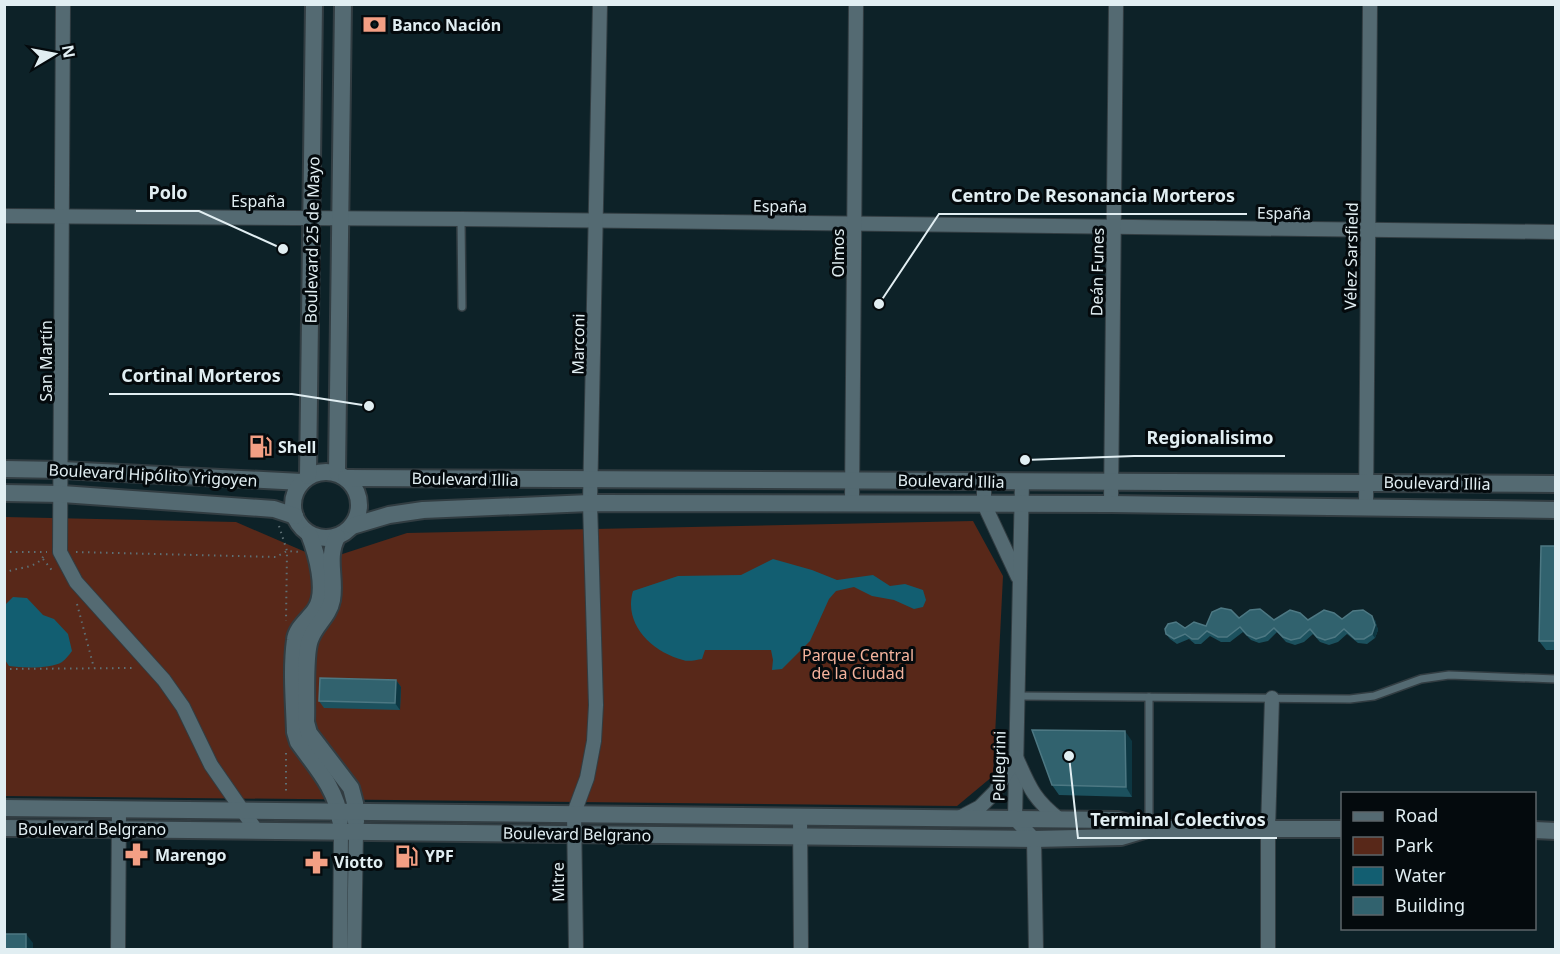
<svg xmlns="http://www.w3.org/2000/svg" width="1560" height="954" viewBox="0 0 1560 954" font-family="'Noto Sans',sans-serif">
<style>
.green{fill:#582819}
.water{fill:#125e71}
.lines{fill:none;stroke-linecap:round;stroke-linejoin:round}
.service-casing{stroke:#323d42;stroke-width:10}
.minor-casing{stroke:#323d42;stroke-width:16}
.tertiary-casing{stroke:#323d42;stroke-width:20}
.path{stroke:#5e7075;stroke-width:2;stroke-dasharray:1.5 4.5;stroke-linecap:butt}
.service{stroke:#546a72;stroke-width:7}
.minor{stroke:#546a72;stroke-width:14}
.tertiary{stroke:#546a72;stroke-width:16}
.wall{fill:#1c515e}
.shaded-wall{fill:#0d3742}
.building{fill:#31626e;stroke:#4d7883;stroke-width:1.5}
.labels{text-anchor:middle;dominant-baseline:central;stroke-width:6;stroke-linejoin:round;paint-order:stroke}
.poi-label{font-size:16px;font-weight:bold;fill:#e1eef2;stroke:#040a0d;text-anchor:start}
.street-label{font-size:16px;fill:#e1eef2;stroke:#040a0d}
.park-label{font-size:16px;fill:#f4b29c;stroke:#040a0d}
.leader{fill:none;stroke:#e1eef2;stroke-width:2}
.callout-dot{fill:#e1eef2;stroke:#040a0d;stroke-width:2}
.callout-label{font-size:18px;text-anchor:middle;font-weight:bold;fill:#e1eef2;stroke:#040a0d;stroke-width:6;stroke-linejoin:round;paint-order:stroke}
</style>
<rect width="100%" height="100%" fill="#0d2228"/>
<polygon class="green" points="5,517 236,522 324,560 407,533 973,521 1003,576 993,776 957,806 5,796"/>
<g class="water">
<path d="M773 559 812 570 837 580 873 575 890 586 905 584 923 590 926 600 923 607 914 609 894 600 872 596 854 587 836 591 829 599 810 641 782 669 772 670 773 660 771 650H705L702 659C696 660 688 662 683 660 652 652 623 624 633 591L678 576 741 575Z"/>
<path d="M13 597 27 598 43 615 54 619 68 634 72 651C69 655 65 660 62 662 51 669 22 668 9 666L5 660V605Z"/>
</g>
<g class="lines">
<defs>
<g id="service">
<polyline points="461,219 462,307"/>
<polyline points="1017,696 1350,699 1374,696 1421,679 1449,675 1556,679"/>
<polyline points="1149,697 1149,829"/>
</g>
<g id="minor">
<polyline points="63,4 60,552 76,582 164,680 183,707 211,765 256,830"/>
<polyline points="4,216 461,219 1556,232"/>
<polyline points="984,482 984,504 1018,577"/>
<polyline points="1022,482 1015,819 1034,839 1036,950"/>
<polyline points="852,502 856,4"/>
<polyline points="1111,504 1116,4"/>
<polyline points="1366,507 1370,4"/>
<polyline points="800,816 801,950"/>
<path d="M959 818 980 807 995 792 1016 757C1029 786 1033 799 1059 819"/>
<polyline points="118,950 119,809"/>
<polyline points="340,950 341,831"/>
<polyline points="354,950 356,831"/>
<polyline points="576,950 574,813 587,778 594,741 596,705 590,503 600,4"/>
<polyline points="1268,950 1268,829 1272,698"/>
</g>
<g id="tertiary">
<polyline points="4,469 62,470 302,482"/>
<circle cx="326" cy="505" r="33"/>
<polyline points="337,473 343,4"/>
<polyline points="308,476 314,4"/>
<polyline points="346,478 1556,484"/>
<polyline points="4,493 62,494 274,509 295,516"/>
<polyline points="352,526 389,515 423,510 590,503 1111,504 1556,510"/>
<path d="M309 534C316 552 328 592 315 610 309 619 296 628 295 640 291 669 294 702 295 732L298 742C315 766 337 789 340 820"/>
<path d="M337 537C326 558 336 578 332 600 329 616 315 625 310 640 304 656 307 702 306 722L309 733 351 788 355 803 356 822"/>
<polyline points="4,808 1118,820 1149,829 1342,829"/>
<polyline points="4,828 1034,839 1121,837 1148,829"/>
<polyline points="1534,830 1556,831"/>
</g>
</defs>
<use href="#service" class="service-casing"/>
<use href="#minor" class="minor-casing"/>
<use href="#tertiary" class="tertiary-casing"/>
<g class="path">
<polyline points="279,526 287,551 286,621"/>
<polyline points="4,552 47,552"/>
<polyline points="76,552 276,557 287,551 300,552"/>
<polyline points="43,559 54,573"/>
<path d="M4 573C19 566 38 570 45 553"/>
<polyline points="77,604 94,668"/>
<polyline points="4,669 134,668"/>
<polyline points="286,753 286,795"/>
</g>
<use href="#service" class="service"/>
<use href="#minor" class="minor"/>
<use href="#tertiary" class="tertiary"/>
</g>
<g class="wall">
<polygon points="1556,546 1556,650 1546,650 1539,641"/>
<polygon points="1239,618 1274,620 1375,620 1378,630 1375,638 1367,644 1358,643 1347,634 1338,642 1329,645 1320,642 1313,634 1304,642 1295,645 1286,642 1277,632 1268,641 1259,643 1251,640 1243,632 1230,642 1221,642 1210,636 1201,644 1195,644 1189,639 1177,644 1170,639 1166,634 1185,628 1206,626"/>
<polygon points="396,680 401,687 400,710 324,708 319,701"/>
<polygon points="1132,741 1132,797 1059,795 1052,785"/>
</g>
<g class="shaded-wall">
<polygon points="1372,616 1375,620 1378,630 1375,638 1372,634"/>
<polygon points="396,680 401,687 400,710 395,703"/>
<polygon points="1125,731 1132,741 1132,797 1126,787"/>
<polygon points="26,934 33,943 33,950 26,950"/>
</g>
<g class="building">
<polygon points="1541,546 1556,546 1556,641 1539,641"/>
<polygon points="1221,608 1231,610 1239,618 1250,610 1260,609 1274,620 1290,610 1300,613 1308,620 1324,610 1334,613 1342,619 1353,611 1363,610 1372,616 1375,625 1372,634 1364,639 1355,639 1344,629 1335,637 1325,640 1317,637 1310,629 1300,638 1291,640 1283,637 1274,628 1265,636 1256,639 1247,635 1240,627 1227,637 1218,637 1207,631 1198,639 1192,639 1185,634 1174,639 1166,634 1165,629 1168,624 1176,622 1185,628 1194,622 1206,626 1212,612"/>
<polygon points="320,678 396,680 395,703 319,701"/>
<polygon points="1032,730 1125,731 1126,787 1052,785"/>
<rect x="4" y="934" width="22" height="16"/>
</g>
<defs>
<symbol id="bank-bare" viewBox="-9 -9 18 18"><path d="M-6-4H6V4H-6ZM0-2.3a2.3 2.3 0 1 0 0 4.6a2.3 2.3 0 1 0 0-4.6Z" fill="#f39f84" stroke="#040a0d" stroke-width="2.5" paint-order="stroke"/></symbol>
<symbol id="fuel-bare" viewBox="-9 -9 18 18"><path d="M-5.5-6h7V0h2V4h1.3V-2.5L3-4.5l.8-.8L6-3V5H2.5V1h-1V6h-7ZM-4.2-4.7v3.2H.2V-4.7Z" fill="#f39f84" stroke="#040a0d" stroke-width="2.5" paint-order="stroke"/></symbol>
<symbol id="pharmacy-bare" viewBox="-9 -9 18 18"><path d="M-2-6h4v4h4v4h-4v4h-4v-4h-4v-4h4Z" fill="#f39f84" stroke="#040a0d" stroke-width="2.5" paint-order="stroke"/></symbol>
</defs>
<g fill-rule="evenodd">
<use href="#bank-bare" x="358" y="8" width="33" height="33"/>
<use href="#fuel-bare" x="244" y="430" width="33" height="33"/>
<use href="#pharmacy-bare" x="120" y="838" width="33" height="33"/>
<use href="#fuel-bare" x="390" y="840" width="33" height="33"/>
<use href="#pharmacy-bare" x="300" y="846" width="33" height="33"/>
</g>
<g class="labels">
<g class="poi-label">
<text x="392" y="25">Banco Nación</text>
<text x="278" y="447">Shell</text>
<text x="155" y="855">Marengo</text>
<text x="425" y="856">YPF</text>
<text x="334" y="862">Viotto</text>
</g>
<g class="street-label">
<text x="258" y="201">España</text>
<text transform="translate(780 206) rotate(1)">España</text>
<text transform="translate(1284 213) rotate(1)">España</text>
<text transform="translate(312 240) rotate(-89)">Boulevard 25 de Mayo</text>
<text transform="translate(838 253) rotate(-90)">Olmos</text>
<text transform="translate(1351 256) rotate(-89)">Vélez Sarsfield</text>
<text transform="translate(1097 272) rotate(-89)">Deán Funes</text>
<text transform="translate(578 344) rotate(-89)">Marconi</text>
<text transform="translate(46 361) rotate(-90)">San Martín</text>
<text transform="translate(153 475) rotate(3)">Boulevard Hipólito Yrigoyen</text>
<text transform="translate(465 479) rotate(1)">Boulevard Illia</text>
<text transform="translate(951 481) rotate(1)">Boulevard Illia</text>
<text transform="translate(1437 483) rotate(1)">Boulevard Illia</text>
<text transform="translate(999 766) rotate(-89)">Pellegrini</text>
<text x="92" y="829">Boulevard Belgrano</text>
<text transform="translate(577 834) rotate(1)">Boulevard Belgrano</text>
<text transform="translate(558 882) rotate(-91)">Mitre</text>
</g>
<g class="park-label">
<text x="858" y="655">Parque Central<tspan x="858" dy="18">de la Ciudad</tspan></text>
</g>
</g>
<path class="leader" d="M283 249L199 211H136M879 304L939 214H1247M369 406L292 394H109M1025 460L1134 456H1285M1069 756L1078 838H1277"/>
<g class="callout-dot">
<circle cx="283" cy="249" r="6"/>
<circle cx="879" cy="304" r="6"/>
<circle cx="369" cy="406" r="6"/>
<circle cx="1025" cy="460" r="6"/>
<circle cx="1069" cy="756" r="6"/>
</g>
<g class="callout-label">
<text x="168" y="199">Polo</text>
<text x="1093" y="202">Centro De Resonancia Morteros</text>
<text x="201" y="382">Cortinal Morteros</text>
<text x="1210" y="444">Regionalisimo</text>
<text x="1178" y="826">Terminal Colectivos</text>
</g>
<rect width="1560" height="954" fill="none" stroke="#e1eef2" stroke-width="12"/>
<rect x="1341" y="792" width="195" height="138" fill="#040a0d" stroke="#5c6569" stroke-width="1.5"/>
<rect x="1353" y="812" width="30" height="9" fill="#546a72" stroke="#5c6569" stroke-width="1.5"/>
<text x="1395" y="822" font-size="18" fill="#e1eef2">Road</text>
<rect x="1353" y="837" width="30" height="18" fill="#582819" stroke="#5c6569" stroke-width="1.5"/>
<text x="1395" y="852" font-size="18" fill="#e1eef2">Park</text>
<rect x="1353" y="867" width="30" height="18" fill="#125e71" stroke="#5c6569" stroke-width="1.5"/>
<text x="1395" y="882" font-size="18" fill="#e1eef2">Water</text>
<rect x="1353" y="897" width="30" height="18" fill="#31626e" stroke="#5c6569" stroke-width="1.5"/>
<text x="1395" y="912" font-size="18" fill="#e1eef2">Building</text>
<g transform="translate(54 54) rotate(80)" stroke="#040a0d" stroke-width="4.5" paint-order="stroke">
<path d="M0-4.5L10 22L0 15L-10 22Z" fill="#e1eef2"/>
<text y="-9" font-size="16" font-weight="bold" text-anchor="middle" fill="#e1eef2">N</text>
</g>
</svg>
